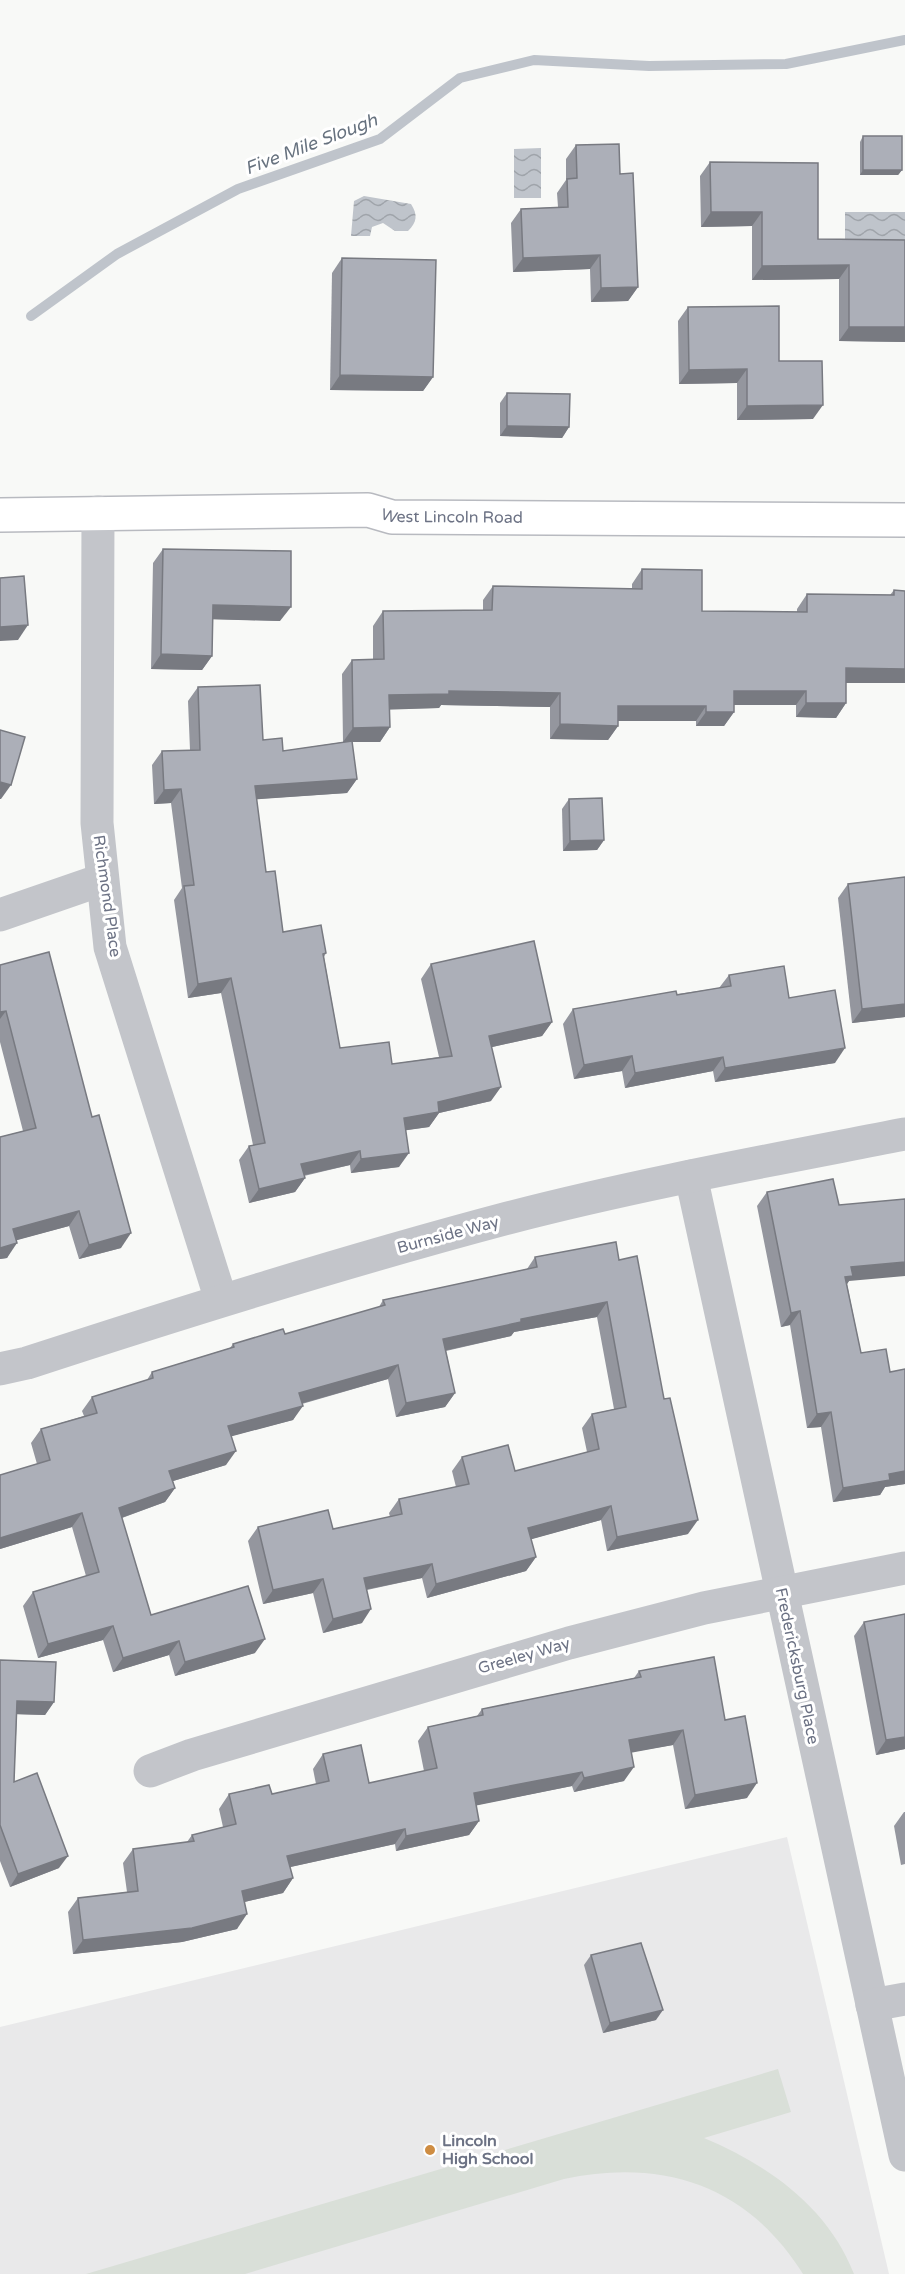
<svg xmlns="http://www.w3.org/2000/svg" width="905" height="2274" viewBox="0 0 905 2274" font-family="'Varela Round',sans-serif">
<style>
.built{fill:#e9e9ea}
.grass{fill:#d9dfd8}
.water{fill:url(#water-waves)}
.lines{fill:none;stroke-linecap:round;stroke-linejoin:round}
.stream{stroke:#bfc4cb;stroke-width:10}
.secondary-casing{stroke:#b8bac0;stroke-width:36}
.street{stroke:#c3c5ca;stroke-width:33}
.secondary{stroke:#fff;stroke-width:33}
.wall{fill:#94969e}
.shaded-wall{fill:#787a81}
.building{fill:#acafb8;stroke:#787a81;stroke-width:1.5}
.poi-dot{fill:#ce8c42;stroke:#fff;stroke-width:2}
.labels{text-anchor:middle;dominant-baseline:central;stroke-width:6;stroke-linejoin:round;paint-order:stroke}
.street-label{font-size:16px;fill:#6c7284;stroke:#fff}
.poi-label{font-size:16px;font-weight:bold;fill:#6c7284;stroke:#fff;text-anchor:start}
.water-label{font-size:18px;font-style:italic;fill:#67727f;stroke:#fff}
</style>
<defs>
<pattern id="water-waves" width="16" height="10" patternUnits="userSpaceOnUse" patternTransform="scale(1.5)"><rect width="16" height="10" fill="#bfc4cb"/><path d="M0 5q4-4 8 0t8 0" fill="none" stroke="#9fa4aa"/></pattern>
</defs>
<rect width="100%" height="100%" fill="#f8f9f7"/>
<polygon class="built" points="787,1837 889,2274 0,2274 0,2027"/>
<path class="grass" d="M778 2069 791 2112 704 2138C768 2165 828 2207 854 2274H803C748 2186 664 2158 564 2179L245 2274H86Z"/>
<g class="water">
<polygon points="541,148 541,198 514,198 514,149"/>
<path d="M364 196 411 204C418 215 417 222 408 231H395L383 223 372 227 370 236H351L354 201Z"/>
<rect x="845" y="212" width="60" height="32"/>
</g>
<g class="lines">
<polyline class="stream" points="31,316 117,254 238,189 380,139 460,78 534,60 649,66 786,64 905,40"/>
<defs>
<g id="secondary">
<path id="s1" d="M0 515 368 510 392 517 905 520"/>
</g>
</defs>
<use href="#secondary" class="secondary-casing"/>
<g class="street">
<polyline points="98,512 97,823 110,947 221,1300"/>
<polyline points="0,915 101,880"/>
<polyline points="691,1176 905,2155"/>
<path d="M0 1369 27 1363C186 1311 346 1261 508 1218 639 1184 772 1160 905 1134"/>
<polyline points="150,1771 192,1755 569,1643 704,1608 905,1568"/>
<polyline points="872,2005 905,1999"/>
</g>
<use href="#secondary" class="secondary"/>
</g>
<g class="wall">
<polygon points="863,136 902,170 898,175 860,175 860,142"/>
<polygon points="576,145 620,174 638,287 628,301 591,302 590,269 513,272 511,223 521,209 558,207 557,193 566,180 566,159"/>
<polygon points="710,162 818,239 905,240 905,342 839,341 839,279 752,280 752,226 701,227 700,176"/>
<polygon points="342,258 433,377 423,391 330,390 332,273"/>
<polygon points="688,307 779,361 813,419 737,420 737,383 679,384 678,321"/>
<polygon points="507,393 569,427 562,438 500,436 500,403"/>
<polygon points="163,549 280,621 212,619 212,656 202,670 151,669 153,563"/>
<polygon points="642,569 702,611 797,612 797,609 807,594 890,595 894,590 905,683 846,683 846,703 836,718 796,717 796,705 734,705 734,712 724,726 696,726 696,721 618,721 618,726 608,740 550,739 550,707 441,705 439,708 389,709 390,727 380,742 352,742 357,779 347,793 256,799 266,872 283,932 326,953 324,957 340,1048 392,1064 439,1057 421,979 431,964 552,1022 542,1036 492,1047 491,1101 439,1113 429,1127 406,1130 399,1167 351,1173 350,1165 304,1176 305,1178 295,1192 249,1203 239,1160 249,1146 253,1145 221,993 188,998 174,900 182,888 171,803 154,804 152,765 162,751 190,750 188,701 198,687 263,740 283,751 343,742 342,674 352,660 373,659 373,626 383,611 483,610 483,600 493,586 632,589 632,584"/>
<polygon points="569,799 604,840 597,850 563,851 562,809"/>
<polygon points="905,877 905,1017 852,1023 838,898 848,884"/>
<polygon points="0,965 121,1248 79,1259 69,1226 16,1240 7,1258 0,1259 0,1137 23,1131 0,1042"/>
<polygon points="729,975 789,998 835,1063 715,1082 713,1071 625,1088 622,1071 574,1079 563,1024 573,1009 719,988"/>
<polygon points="767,1192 849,1281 847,1284 861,1353 890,1372 905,1369 905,1484 885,1487 880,1495 833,1502 821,1427 807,1428 790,1325 781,1327 757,1206"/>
<polygon points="535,1257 619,1260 688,1534 607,1551 601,1520 531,1539 536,1557 526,1571 427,1598 422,1578 367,1590 362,1623 323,1633 313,1593 263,1604 248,1541 258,1527 333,1529 390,1517 389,1513 399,1499 456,1487 452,1471 462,1457 515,1471 587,1452 582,1428 592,1414 614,1409 597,1317 514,1332 511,1336 446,1351 455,1393 445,1407 396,1417 388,1379 302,1404 293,1420 231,1436 226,1465 173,1481 175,1488 165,1502 122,1518 151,1615 255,1653 175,1676 169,1655 113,1672 103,1640 38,1658 23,1606 33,1592 86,1576 72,1527 0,1549 0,1475 37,1464 31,1443 41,1429 84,1416 82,1411 92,1397 147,1380 152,1372 230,1348 233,1344 285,1334 379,1307 383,1300 527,1269"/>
<polygon points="864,1622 905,1749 876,1755 854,1636"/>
<polygon points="0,1660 54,1702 45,1715 17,1714 14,1782 59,1868 10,1887 0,1861"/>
<polygon points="639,1671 725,1720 747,1798 685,1809 673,1745 631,1752 624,1781 574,1792 572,1786 476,1805 479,1821 469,1835 396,1851 395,1844 290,1867 293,1878 283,1893 244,1902 237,1929 182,1942 73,1954 68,1912 78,1898 127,1892 123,1863 133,1849 187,1842 192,1835 223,1827 219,1809 229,1794 272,1794 316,1784 313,1769 323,1754 369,1783 424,1771 418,1741 428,1727 477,1716 482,1709 634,1678"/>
<polygon points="904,1812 905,1812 905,1864 901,1865 894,1826"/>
<polygon points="591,1955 656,2020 603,2033 584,1965"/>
</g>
<g class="shaded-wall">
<polygon points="863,170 902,170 898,175 860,175"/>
<polygon points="711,212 762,212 752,226 701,227"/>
<polygon points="600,255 590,269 513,272 523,258"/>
<polygon points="849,265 839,279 752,280 762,266"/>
<polygon points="638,287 628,301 591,302 601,288"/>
<polygon points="849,327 905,327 905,342 839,341"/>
<polygon points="747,369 737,383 679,384 689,370"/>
<polygon points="340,375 433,377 423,391 330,390"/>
<polygon points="823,405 813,419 737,420 747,406"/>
<polygon points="507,426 569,427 562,438 500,436"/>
<polygon points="213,605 291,607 280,621 203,619"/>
<polygon points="28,625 18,640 0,641 0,627"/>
<polygon points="161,654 212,656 202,670 151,669"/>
<polygon points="846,668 905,669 905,683 836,683"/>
<polygon points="449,691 560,693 550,707 441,705 439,708 379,710 389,695"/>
<polygon points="734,691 806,691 796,705 724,705"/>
<polygon points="806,703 846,703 836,718 796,717"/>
<polygon points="618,706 706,706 696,721 608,721"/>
<polygon points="706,712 734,712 724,726 696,726"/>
<polygon points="560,724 618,726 608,740 550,739"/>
<polygon points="390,727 380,742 343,742 353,728"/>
<polygon points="357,779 347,793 245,800 255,786"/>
<polygon points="0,782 11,785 1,799 0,799"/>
<polygon points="181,789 171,803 154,804 164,790"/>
<polygon points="604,840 597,850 563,851 570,841"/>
<polygon points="231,978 221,993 188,998 198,984"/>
<polygon points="905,1004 905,1017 852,1023 862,1009"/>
<polygon points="6,1011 0,1019 0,1012"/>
<polygon points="552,1022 542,1036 479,1050 489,1036"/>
<polygon points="845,1048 835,1063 715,1082 725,1068"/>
<polygon points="632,1056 622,1071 574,1079 584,1065"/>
<polygon points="723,1057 713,1071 625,1088 635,1073"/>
<polygon points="501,1087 491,1101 439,1113 429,1127 394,1132 404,1118 438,1102"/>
<polygon points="360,1151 350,1165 291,1178 301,1164"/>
<polygon points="409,1153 399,1167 351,1173 361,1159"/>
<polygon points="305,1178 295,1192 249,1203 259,1189"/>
<polygon points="79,1211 69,1226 3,1244 13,1229"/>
<polygon points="131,1233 121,1248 79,1259 89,1245"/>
<polygon points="17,1243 7,1258 0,1259 0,1248"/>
<polygon points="905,1262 905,1276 849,1281 843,1290 835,1291 851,1267"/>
<polygon points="607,1302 597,1317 514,1332 511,1336 434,1353 443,1339 521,1319"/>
<polygon points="800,1311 790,1325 781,1327 791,1313"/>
<polygon points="398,1365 388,1379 289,1407 299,1393"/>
<polygon points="455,1393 445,1407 396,1417 406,1403"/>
<polygon points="303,1406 293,1420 218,1440 228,1426"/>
<polygon points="831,1412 821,1427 807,1428 817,1414"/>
<polygon points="236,1451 226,1465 160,1485 169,1471"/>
<polygon points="905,1471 905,1484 885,1487 880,1495 833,1502 843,1488 889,1474"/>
<polygon points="175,1488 165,1502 110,1522 119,1508"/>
<polygon points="611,1506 601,1520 518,1543 528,1528"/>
<polygon points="82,1513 72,1527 0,1549 0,1538"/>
<polygon points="698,1520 688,1534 607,1551 617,1537"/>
<polygon points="536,1557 526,1571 427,1598 436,1584"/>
<polygon points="432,1564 422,1578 354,1592 364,1578"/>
<polygon points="323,1579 313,1593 263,1604 273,1590"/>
<polygon points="371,1609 362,1623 323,1633 333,1619"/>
<polygon points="113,1626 103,1640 38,1658 48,1644"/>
<polygon points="265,1639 255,1653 175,1676 185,1662"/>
<polygon points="179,1641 169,1655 113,1672 123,1658"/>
<polygon points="17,1701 54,1702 45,1715 9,1714"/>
<polygon points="683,1730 673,1745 619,1755 629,1740"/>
<polygon points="905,1737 905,1749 876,1755 886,1740"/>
<polygon points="634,1767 624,1781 574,1792 584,1778"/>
<polygon points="582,1772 572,1786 464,1808 474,1793"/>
<polygon points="757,1783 747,1798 685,1809 695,1795"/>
<polygon points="479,1821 469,1835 396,1851 406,1836"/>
<polygon points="405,1829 395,1844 277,1870 287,1856"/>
<polygon points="68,1856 59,1868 10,1887 18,1874"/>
<polygon points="293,1878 283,1893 232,1905 242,1891"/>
<polygon points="247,1914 237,1929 182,1942 73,1954 83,1940"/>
<polygon points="663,2010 656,2020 603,2033 610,2023"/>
</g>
<g class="building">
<rect x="863" y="136" width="39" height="34"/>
<polygon points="619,144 620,174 633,173 638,287 601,288 600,255 523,258 521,209 568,207 567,179 577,178 576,145"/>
<polygon points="710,162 818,163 818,239 905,240 905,327 849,327 849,265 762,266 762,212 711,212"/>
<polygon points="342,258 436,260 433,377 340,375"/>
<polygon points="779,306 779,361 822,361 823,405 747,406 747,369 689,370 688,307"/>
<polygon points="507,393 570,394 569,427 507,426"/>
<polygon points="163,549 291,551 291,607 213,605 212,656 161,654"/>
<polygon points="642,569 702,570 702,611 807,612 807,594 894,595 894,590 905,591 905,669 846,668 846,703 806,703 806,691 734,691 734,712 706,712 706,706 618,706 618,726 560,724 560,693 449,691 449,694 389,695 390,727 353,728 352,660 384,659 383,611 492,610 493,586 642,589"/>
<polygon points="24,576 28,625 0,627 0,578"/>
<polygon points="260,685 263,740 282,738 283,751 352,741 357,779 255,786 266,872 275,871 283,932 321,925 326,953 323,954 340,1048 389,1042 392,1064 452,1056 431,964 534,941 552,1022 489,1036 501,1087 438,1102 439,1112 404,1118 409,1153 361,1159 360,1151 301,1164 305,1178 259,1189 249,1146 265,1143 231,978 198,984 184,886 194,885 181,789 164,790 162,751 200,750 198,687"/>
<polygon points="0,730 25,737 11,785 0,782"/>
<polygon points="602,798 604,840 570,841 569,799"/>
<polygon points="905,877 905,1004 862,1009 848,884"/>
<polygon points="49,952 92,1117 99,1115 131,1233 89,1245 79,1211 13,1229 17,1243 0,1248 0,1137 36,1128 6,1011 0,1012 0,965"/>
<polygon points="784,966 789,998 835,990 845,1048 725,1068 723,1057 635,1073 632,1056 584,1065 573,1009 676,991 677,995 731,986 729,975"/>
<polygon points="833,1179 839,1205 905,1199 905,1262 851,1267 853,1276 845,1277 861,1353 886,1349 890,1372 905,1369 905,1471 889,1474 890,1480 843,1488 831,1412 817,1414 800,1311 791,1313 767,1192"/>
<polygon points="616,1242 619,1260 637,1256 664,1399 670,1398 698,1520 617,1537 611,1506 528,1528 536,1557 436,1584 432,1564 364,1578 371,1609 333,1619 323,1579 273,1590 258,1527 328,1510 333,1529 402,1514 399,1499 469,1484 462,1457 508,1445 515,1471 599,1449 592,1414 626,1407 607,1302 521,1319 521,1322 443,1339 455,1393 406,1403 398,1365 299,1393 303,1406 228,1426 236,1451 169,1471 175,1488 119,1508 151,1615 248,1586 265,1639 185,1662 179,1641 123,1658 113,1626 48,1644 33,1592 99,1572 82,1513 0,1538 0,1475 50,1460 41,1429 97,1413 92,1397 153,1378 152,1372 234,1347 233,1344 283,1329 285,1334 385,1305 383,1300 537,1267 535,1257"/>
<polygon points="905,1614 905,1737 886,1740 864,1622"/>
<polygon points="714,1657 725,1720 745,1716 757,1783 695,1795 683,1730 629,1740 634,1767 584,1778 582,1772 474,1793 479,1821 406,1836 405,1829 287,1856 293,1878 242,1891 247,1914 192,1928 83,1940 78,1898 138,1891 133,1849 194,1841 192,1835 236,1824 229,1794 269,1785 272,1794 329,1781 323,1754 361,1745 369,1783 437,1768 428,1727 483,1715 482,1709 641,1677 639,1671"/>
<polygon points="0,1660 56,1662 54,1702 17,1701 14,1782 37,1773 68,1856 18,1874 0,1825"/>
<polygon points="641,1943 663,2010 610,2023 591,1955"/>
</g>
<circle class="poi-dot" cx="430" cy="2150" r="6"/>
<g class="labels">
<g class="street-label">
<text stroke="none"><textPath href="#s1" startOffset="453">West Lincoln Road</textPath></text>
<text transform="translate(107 896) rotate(82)">Richmond Place</text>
<text transform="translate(448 1235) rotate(-15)">Burnside Way</text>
<text transform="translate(524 1656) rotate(-16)">Greeley Way</text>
<text transform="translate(797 1666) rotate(78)">Fredericksburg Place</text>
</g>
<g class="poi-label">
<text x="442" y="2141">Lincoln<tspan x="442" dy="18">High School</tspan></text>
</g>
<g class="water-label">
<text transform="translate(311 144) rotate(-21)">Five Mile Slough</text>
</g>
</g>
</svg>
